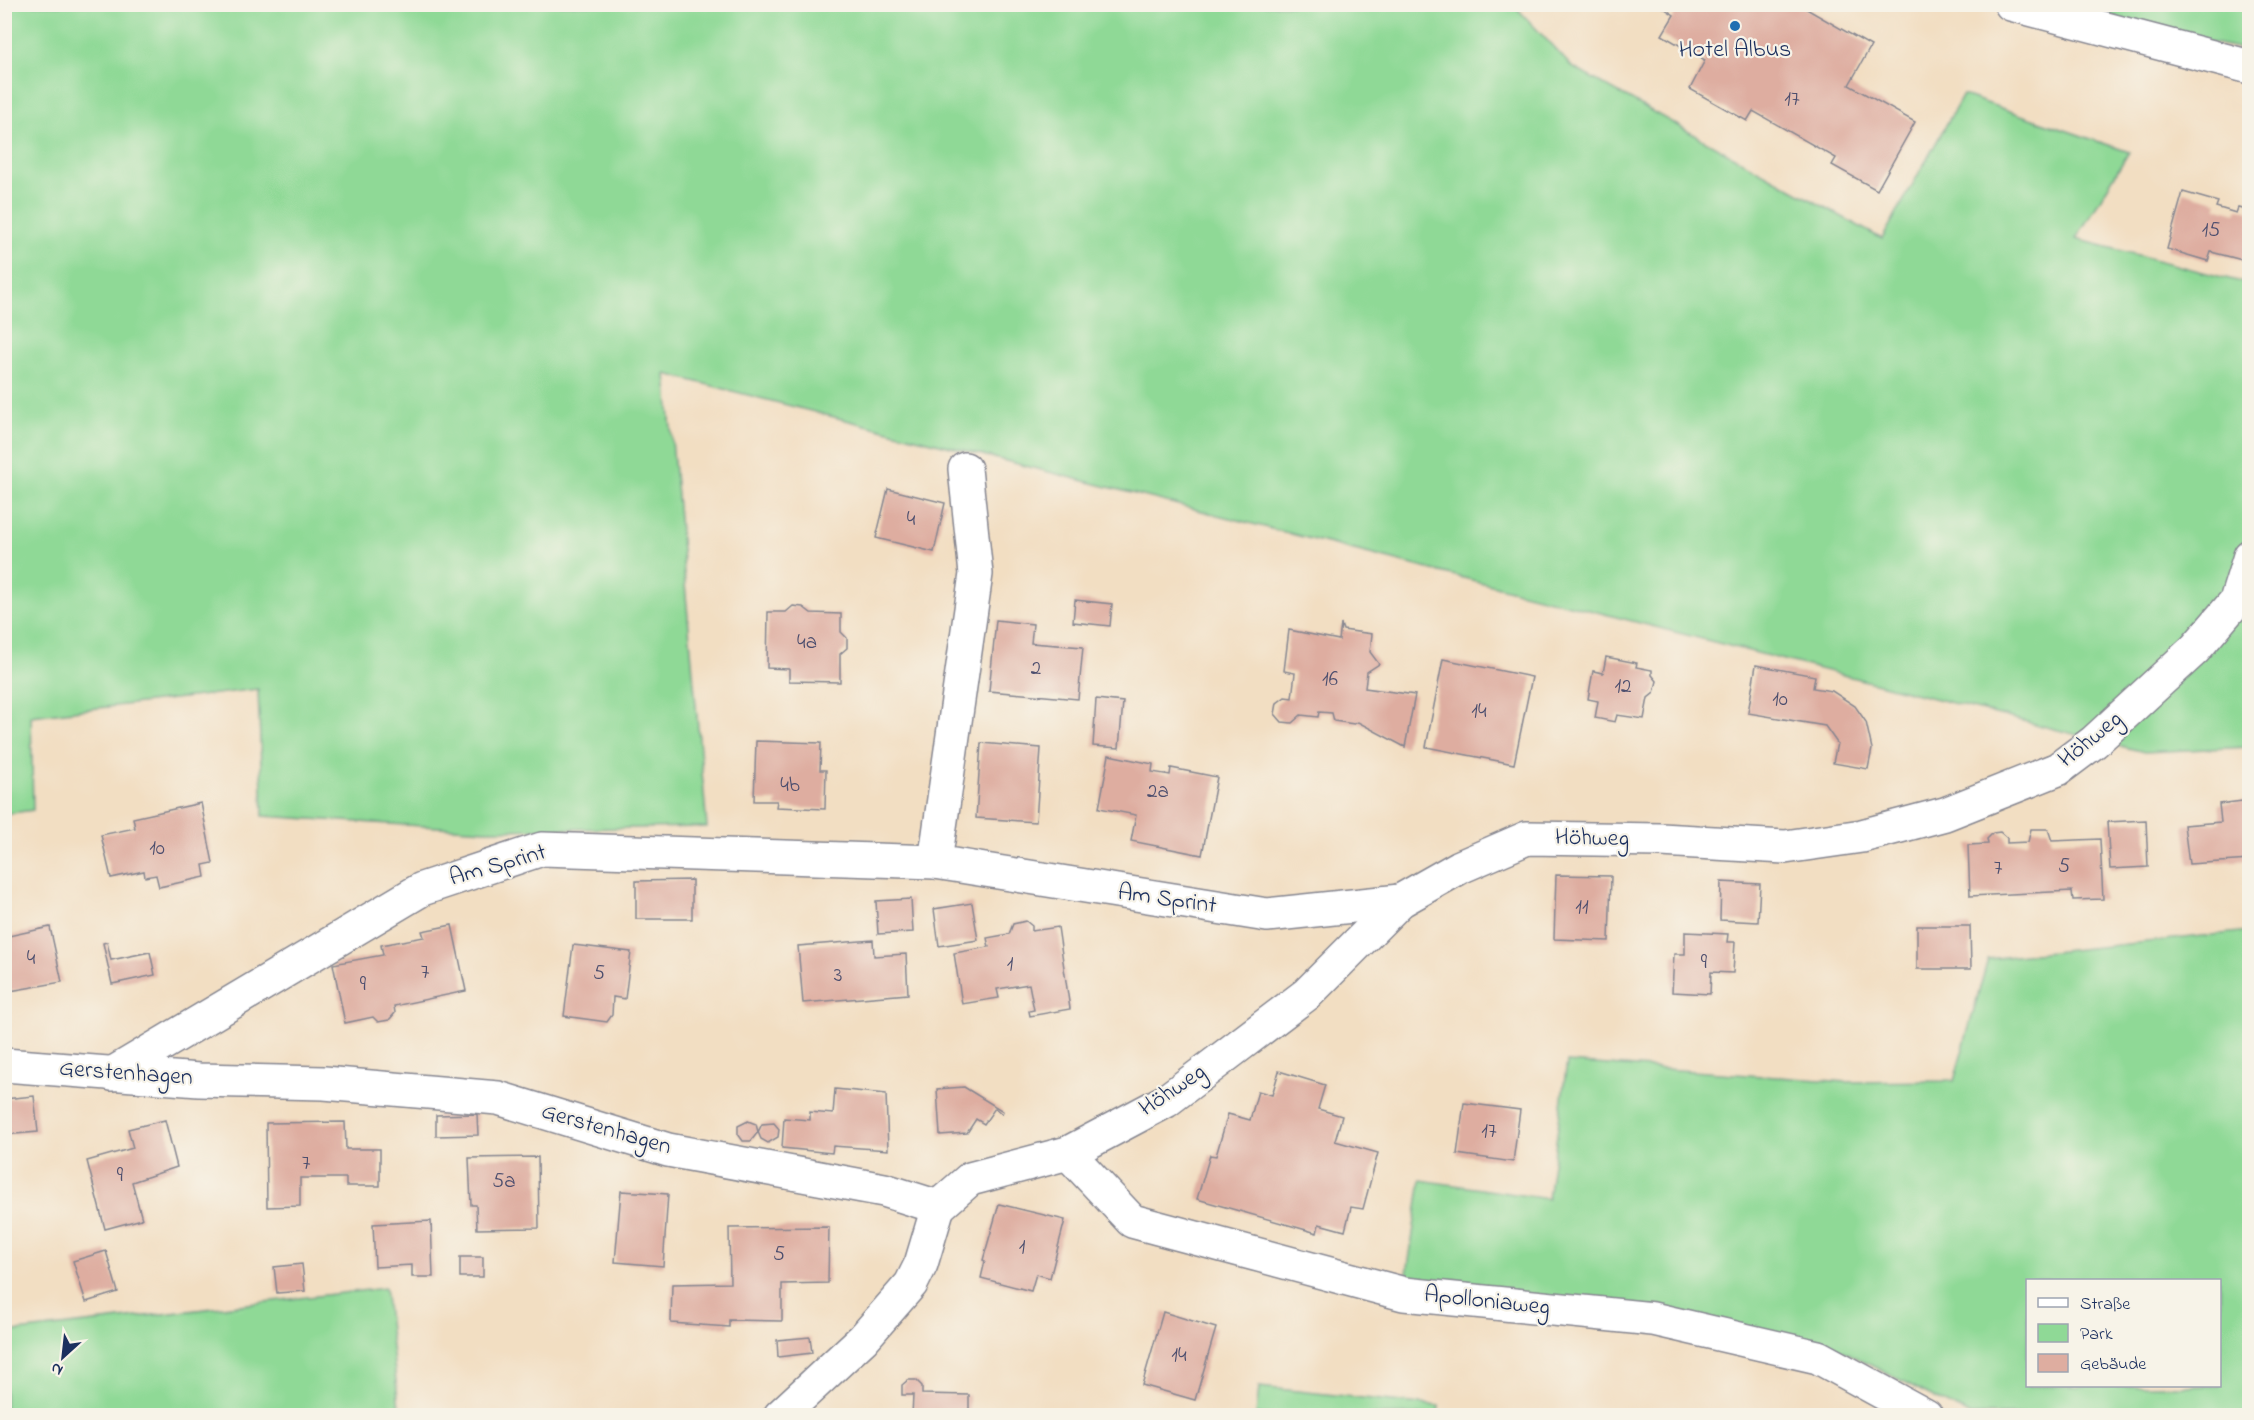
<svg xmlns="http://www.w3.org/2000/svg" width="2254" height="1420" viewBox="0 0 2254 1420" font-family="'Indie Flower',sans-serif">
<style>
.green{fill:#8fd996;stroke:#55847a;stroke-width:1.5;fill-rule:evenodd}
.building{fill:#deada0}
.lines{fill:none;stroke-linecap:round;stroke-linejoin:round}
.street-casing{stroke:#868690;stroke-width:36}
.street{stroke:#fff;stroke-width:33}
.poi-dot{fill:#1f6fb2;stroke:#f7f3e8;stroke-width:2}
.labels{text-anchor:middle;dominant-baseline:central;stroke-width:4.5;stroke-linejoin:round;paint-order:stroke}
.number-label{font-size:21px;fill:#4c4e6e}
.poi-label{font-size:24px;fill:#1b2f5e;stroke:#f7f3e8}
.street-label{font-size:24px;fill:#1b2f5e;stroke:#f7f3e8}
</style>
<rect width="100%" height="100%" fill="#f7f3e8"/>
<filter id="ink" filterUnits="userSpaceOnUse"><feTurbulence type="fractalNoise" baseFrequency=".0167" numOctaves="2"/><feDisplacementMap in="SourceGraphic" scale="12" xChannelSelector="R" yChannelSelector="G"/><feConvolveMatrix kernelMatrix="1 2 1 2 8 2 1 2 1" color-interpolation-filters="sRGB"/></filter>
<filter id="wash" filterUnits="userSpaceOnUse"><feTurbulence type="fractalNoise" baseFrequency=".008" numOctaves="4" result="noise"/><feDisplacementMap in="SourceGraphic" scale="24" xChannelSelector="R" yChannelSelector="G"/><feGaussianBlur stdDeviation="1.35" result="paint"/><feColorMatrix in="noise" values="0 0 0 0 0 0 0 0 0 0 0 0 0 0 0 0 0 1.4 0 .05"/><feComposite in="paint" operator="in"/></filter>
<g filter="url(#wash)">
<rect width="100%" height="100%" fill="#f2dec2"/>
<g class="green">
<polygon points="4,5 1514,5 1572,67 1882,239 1963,95 2129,152 2076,239 2249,284 2249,747 2144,752 666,374 707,827 486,830 263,816 258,689 31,716 33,810 5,814"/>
<polygon points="2012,5 2249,5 2249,50"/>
<path d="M2249 931V1415H1969L1835 1347 1404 1294 1421 1180 1548 1199 1567 1062 1847 1082 1954 1081 1988 959ZM2028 1280H2220V1386H2028Z"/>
<polygon points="385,1288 400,1415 5,1415 5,1330 18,1331"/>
<polygon points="1259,1387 1439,1406 1438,1415 1256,1415"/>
</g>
<g id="blocks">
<g class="building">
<polygon points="1658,4 1798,4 1871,46 1849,85 1915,122 1877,190 1832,165 1836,158 1753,111 1747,121 1690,89 1705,60 1662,35 1674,15"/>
<polygon points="2183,192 2218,202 2216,207 2236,213 2238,208 2250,211 2250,262 2211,252 2208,261 2167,249"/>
<polygon points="888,489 945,503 934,552 876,538"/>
<polygon points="1075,600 1112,604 1110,626 1073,622"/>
<polygon points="793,606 803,607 811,613 841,614 841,632 847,638 847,648 840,654 840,682 789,681 789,669 767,668 768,612 786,612"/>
<polygon points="996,620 1033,624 1031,643 1083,647 1078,699 989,691"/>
<polygon points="1341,624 1343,630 1372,634 1370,652 1379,664 1367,672 1365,688 1415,695 1405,747 1358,722 1354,724 1334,721 1332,713 1319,712 1318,717 1301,715 1292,723 1282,722 1275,714 1277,703 1285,697 1292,698 1295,673 1284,671 1289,630 1339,640"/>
<polygon points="1606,657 1637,663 1636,667 1652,670 1652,675 1657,681 1654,693 1648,698 1644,719 1617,715 1615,722 1595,718 1598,701 1588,699 1593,671 1603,673"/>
<polygon points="1443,659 1532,677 1514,764 1426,747"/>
<polygon points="1756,665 1815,676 1813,688 1832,691 1855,706 1866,722 1872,749 1868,769 1833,763 1837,743 1825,726 1748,713"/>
<polygon points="1096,699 1123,702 1119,748 1093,746"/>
<polygon points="756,741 821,743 820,770 826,770 825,809 776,807 777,801 754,801"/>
<polygon points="981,743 1041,748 1036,822 976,818"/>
<polygon points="1109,755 1153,764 1152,772 1170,775 1171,768 1217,777 1202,855 1131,841 1136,815 1099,808"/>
<polygon points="2250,800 2250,860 2189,864 2184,825 2221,822 2219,804"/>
<polygon points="201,803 213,863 203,865 205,877 159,887 156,875 145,877 144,871 111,878 101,835 135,828 133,818"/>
<polygon points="2146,820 2148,867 2110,869 2107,822"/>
<polygon points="2031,829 2048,829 2052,841 2100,839 2103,899 2073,900 2072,891 1970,896 1968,845 1988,844 1987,839 1993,833 2000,832 2007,838 2007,843 2028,842"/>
<polygon points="1556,875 1611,876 1609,941 1554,939"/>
<polygon points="692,880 692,919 636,919 636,881"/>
<polygon points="1721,882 1760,884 1758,922 1720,920"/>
<polygon points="911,899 913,932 878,934 876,901"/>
<polygon points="972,903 978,940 939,946 934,909"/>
<polygon points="1026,921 1032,926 1032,931 1058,927 1070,1009 1030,1016 1029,1011 1034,1010 1029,984 997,989 999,998 962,1004 954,953 989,947 987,938 1009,934 1013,924"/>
<polygon points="452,925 466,991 394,1006 395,1013 389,1020 378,1022 373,1017 345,1023 333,964 383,955 381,945 424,937 422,931"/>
<polygon points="1917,926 1970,926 1971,969 1917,969"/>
<polygon points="50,927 62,982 4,992 4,937"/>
<polygon points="1685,932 1728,934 1727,942 1735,942 1733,973 1711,972 1710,994 1672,992 1674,954 1685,954"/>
<polygon points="873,940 874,956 906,954 908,994 803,1003 798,946"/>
<polygon points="107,942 111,960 150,952 155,975 112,984 103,943"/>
<polygon points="573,945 631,952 625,999 613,997 612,1015 607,1022 564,1016"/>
<polygon points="1279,1071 1325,1085 1318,1109 1342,1116 1335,1141 1378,1153 1363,1209 1351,1207 1345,1231 1319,1224 1317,1233 1197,1199 1210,1155 1216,1156 1228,1114 1250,1120 1258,1091 1272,1095"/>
<polygon points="964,1087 1003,1111 1002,1114 995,1108 984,1124 976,1119 967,1133 940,1135 937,1089"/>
<polygon points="835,1089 886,1094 888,1150 833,1146 832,1153 782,1148 784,1118 810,1120 810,1112 833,1114"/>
<polygon points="34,1096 38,1132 4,1135 4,1099"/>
<polygon points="1464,1103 1520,1110 1513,1162 1457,1154"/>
<polygon points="477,1114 478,1135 436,1136 436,1115"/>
<polygon points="165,1120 177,1167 132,1182 142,1219 105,1229 87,1161 133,1148 128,1129"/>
<polygon points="748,1121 756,1124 758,1132 762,1124 774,1123 779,1129 778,1137 768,1143 761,1139 758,1132 751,1141 743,1141 738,1134 738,1126"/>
<polygon points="345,1122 346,1149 380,1149 380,1186 346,1186 346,1178 300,1178 300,1206 267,1207 266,1123"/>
<polygon points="538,1157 539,1228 477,1229 476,1205 471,1205 469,1158"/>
<polygon points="621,1191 668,1194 663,1266 615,1262"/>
<polygon points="999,1204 1065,1220 1050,1278 1036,1274 1031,1291 981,1278 985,1261 983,1260"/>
<polygon points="431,1221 433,1277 412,1277 412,1265 375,1267 373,1224"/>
<polygon points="829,1227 828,1283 782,1284 782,1321 729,1320 729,1327 671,1323 672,1284 730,1283 729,1228"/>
<polygon points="106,1251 118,1292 86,1302 73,1261"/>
<rect x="460" y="1257" width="23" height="20"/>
<polygon points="302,1264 305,1291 277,1293 274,1267"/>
<polygon points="1163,1312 1216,1328 1195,1400 1142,1385"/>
<polygon points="810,1337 812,1353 778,1357 777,1340"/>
<polygon points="908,1380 916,1380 922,1386 922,1394 969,1395 969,1416 912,1416 913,1395 902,1395 902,1385"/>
</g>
</g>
</g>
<g filter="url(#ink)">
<use href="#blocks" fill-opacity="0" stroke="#868690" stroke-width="1.5"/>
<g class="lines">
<defs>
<g id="street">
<polyline points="2011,4 2250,67"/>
<polyline points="935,862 976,574 965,469"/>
<polyline points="4,1065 199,1080 324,1083 498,1098 668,1150 884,1190 938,1207"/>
<polyline points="112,1074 422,889 542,849 935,862 1267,915 1400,901"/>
<polyline points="1068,1153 1132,1221 1404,1294 1653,1319 1818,1357 1926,1416"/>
<polyline points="938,1207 970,1179 1068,1153 1166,1101 1307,994 1400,901 1460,867 1527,838 1661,840 1785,847 1862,836 1945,814 2058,769 2094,742 2195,649 2236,601 2250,556"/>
<polyline points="780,1416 863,1339 911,1284 921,1264 938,1207"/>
</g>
</defs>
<use href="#street" class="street-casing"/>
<use href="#street" class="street"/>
</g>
</g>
<circle class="poi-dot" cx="1735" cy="26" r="6"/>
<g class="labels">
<g class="number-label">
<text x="1792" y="100">17</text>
<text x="2211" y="231">15</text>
<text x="911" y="520">4</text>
<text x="807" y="643">4a</text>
<text x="1036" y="669">2</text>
<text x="1330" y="680">16</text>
<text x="1623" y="687">12</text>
<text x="1780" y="700">10</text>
<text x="1479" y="712">14</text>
<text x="790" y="786">4b</text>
<text x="1158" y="792">2a</text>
<text x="157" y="849">10</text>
<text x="2064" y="867">5</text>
<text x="1998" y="869">7</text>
<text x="1582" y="908">11</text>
<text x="31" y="959">4</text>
<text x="1704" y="963">9</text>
<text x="1010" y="965">1</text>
<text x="425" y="973">7</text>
<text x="599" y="974">5</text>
<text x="838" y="976">3</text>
<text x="363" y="985">9</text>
<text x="1489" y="1132">17</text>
<text x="306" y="1164">7</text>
<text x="120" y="1176">9</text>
<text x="504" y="1182">5a</text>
<text x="1022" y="1248">1</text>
<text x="779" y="1255">5</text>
<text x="1179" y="1356">14</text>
</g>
<g class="poi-label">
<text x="1735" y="50">Hotel Albus</text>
</g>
<g class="street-label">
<text transform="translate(2091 740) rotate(-39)">Höhweg</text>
<text transform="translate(1592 839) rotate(1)">Höhweg</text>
<text transform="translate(498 866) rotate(-16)">Am Sprint</text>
<text transform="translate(1167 900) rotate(8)">Am Sprint</text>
<text transform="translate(126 1074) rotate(4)">Gerstenhagen</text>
<text transform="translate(1173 1091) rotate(-34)">Höhweg</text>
<text transform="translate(606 1130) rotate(16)">Gerstenhagen</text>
<text transform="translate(1487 1302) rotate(6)">Apolloniaweg</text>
</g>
</g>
<rect width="2254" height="1420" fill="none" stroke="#f7f3e8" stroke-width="24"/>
<rect x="2026" y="1279" width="195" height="108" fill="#f7f3e8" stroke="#9fa5b1" stroke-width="1.5"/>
<rect x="2038" y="1298" width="30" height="9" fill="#ffffff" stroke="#9fa5b1" stroke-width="1.5"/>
<text x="2080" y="1309" font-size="18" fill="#1b2f5e">Straße</text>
<rect x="2038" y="1324" width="30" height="18" fill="#8fd996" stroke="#9fa5b1" stroke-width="1.5"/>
<text x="2080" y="1339" font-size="18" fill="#1b2f5e">Park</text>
<rect x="2038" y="1354" width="30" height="18" fill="#deada0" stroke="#9fa5b1" stroke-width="1.5"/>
<text x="2080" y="1369" font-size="18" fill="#1b2f5e">Gebäude</text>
<g transform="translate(63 1357) rotate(207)" stroke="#f7f3e8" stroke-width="4.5" paint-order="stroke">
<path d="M0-4.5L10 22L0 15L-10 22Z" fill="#1b2f5e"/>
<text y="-9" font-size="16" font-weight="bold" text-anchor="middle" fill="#1b2f5e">N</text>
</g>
</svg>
